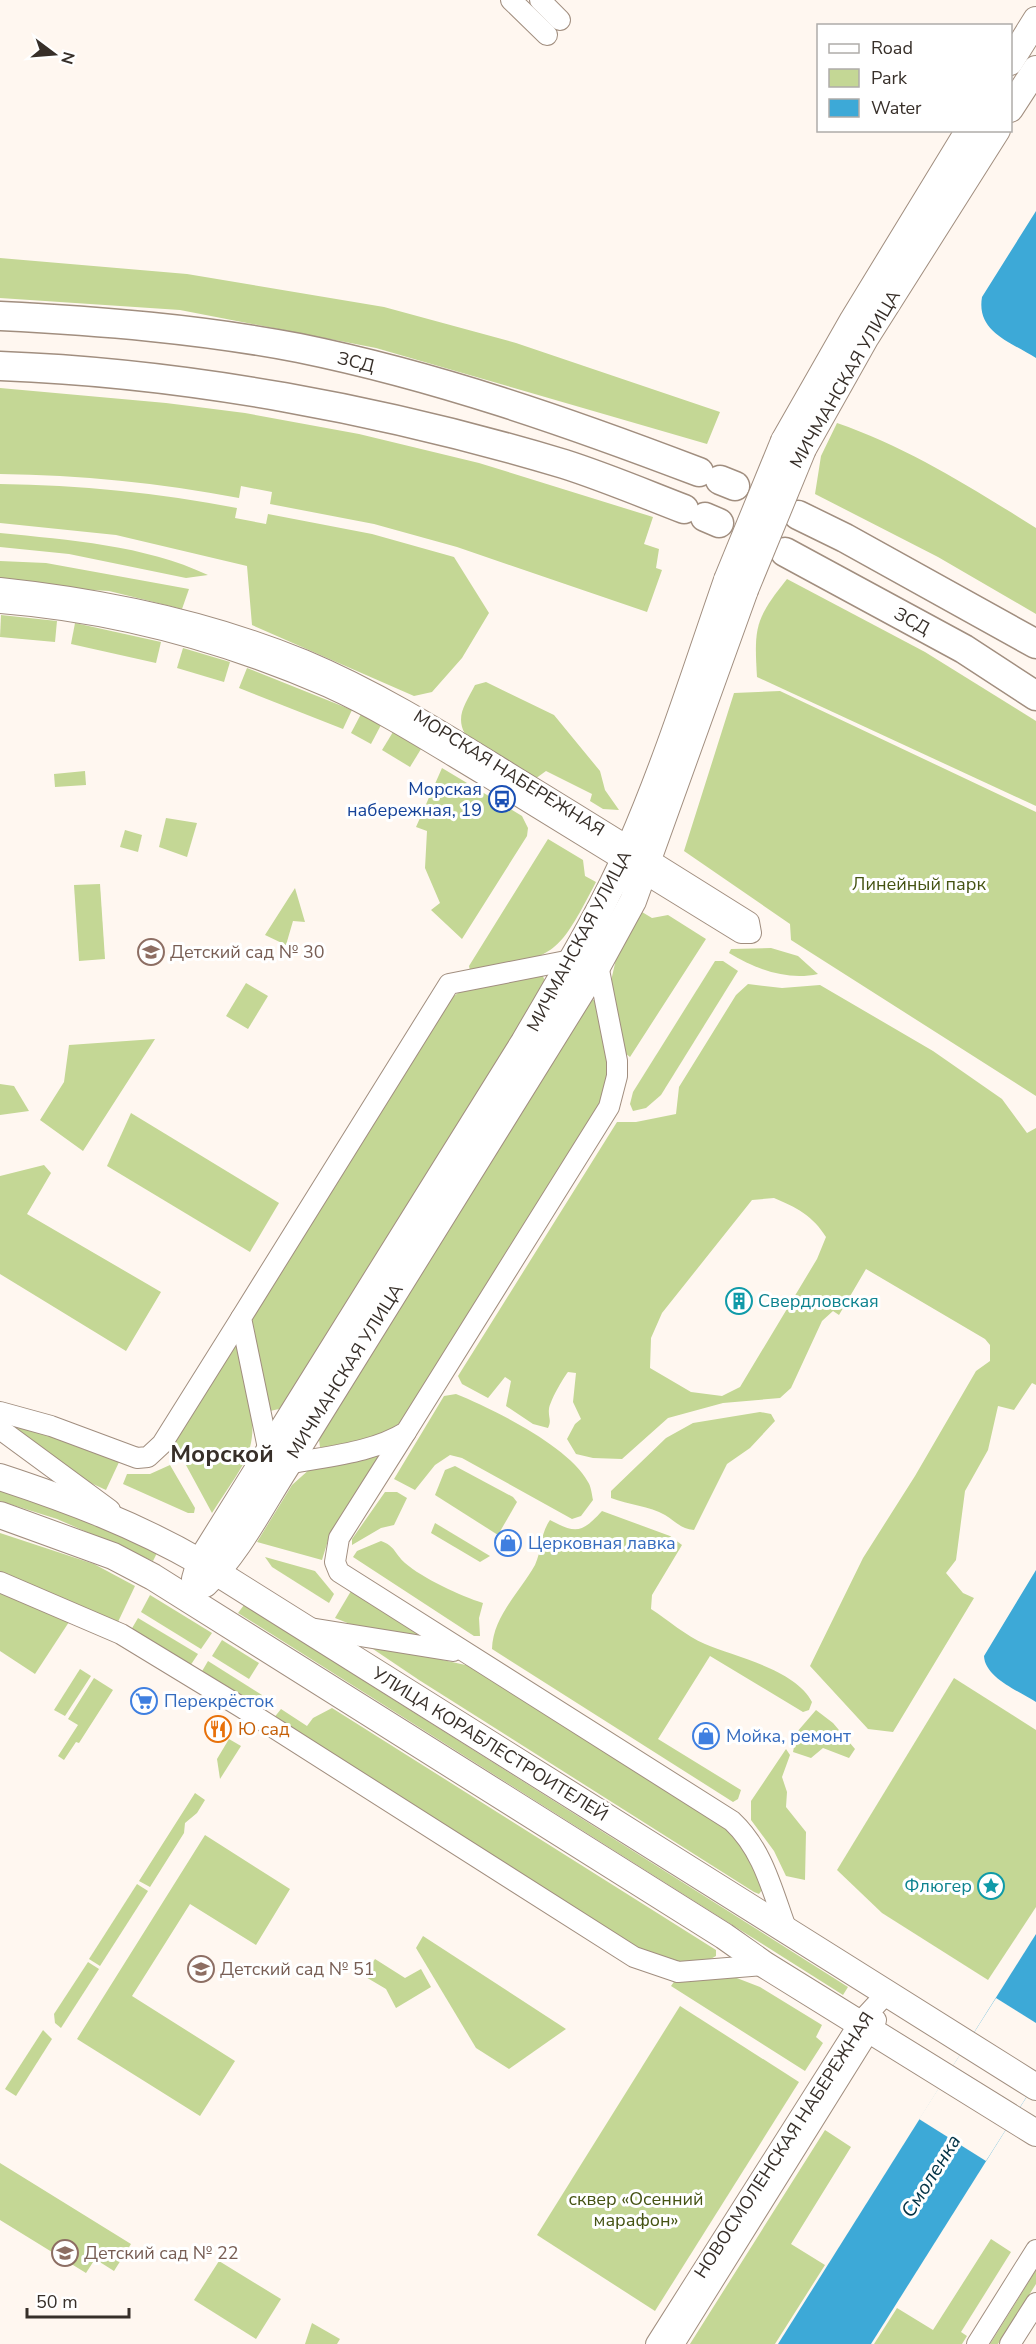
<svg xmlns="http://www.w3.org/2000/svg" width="1036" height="2344" viewBox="0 0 1036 2344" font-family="'Nunito Sans',sans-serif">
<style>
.green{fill:#c4d795;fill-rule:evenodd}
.water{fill:#3da9d7}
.pier{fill:#fff7f0}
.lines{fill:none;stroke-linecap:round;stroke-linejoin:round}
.minor-casing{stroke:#a18e7f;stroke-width:22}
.major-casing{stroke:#a18e7f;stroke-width:28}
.highway-casing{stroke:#a18e7f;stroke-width:31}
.minor{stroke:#fff;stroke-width:20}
.major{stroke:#fff;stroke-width:26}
.highway{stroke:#fff;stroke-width:28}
.major-bridge-casing{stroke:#a18e7f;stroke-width:28;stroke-linecap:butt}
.major-bridge{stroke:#fff;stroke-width:26}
.labels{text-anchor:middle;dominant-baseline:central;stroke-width:6;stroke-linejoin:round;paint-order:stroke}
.street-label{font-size:18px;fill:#372f29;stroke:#fff}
.transit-label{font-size:18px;fill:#164399;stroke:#fff;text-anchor:end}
.park-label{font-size:18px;fill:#455313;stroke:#fff}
.education-label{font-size:18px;fill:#785e54;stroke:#fff;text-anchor:start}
.culture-label{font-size:18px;fill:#0d838f;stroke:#fff;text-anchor:start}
.shop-label{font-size:18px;fill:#366cbe;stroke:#fff;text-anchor:start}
.food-label{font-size:18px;fill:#c56008;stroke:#fff;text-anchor:start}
.water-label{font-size:20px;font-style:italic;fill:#023346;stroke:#fff}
.district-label{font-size:24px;font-weight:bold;fill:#372f29;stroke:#fff}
</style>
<rect width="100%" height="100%" fill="#fff7f0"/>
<g class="green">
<polygon points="0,258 187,274 384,307 516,343 720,412 707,444 376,348 180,310 0,298"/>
<path d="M0 388 166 403 245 413 359 434 479 463 653 517 644 544 659 549 656 568 662 570 647 612 457 547 374 524 270 504 272 492 241 486 239 498C160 483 80 475 0 474Z"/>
<path d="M837 423C909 448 972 488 1036 528V614L938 557 815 494 821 456Z"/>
<path d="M0 484C79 485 159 493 237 508L235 518 266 524 268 514 372 534 454 557 489 613 462 658 432 692 414 696 252 625 247 566 116 535 0 523Z"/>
<path d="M0 533C69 540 144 545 208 575L186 578 69 554 0 547Z"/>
<polygon points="0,561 46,563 189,589 182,609 109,591 0,584"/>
<path d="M787 579 925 652 1036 721V806L757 677C754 627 755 619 787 579Z"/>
<polygon points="1,615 57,621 55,642 0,637"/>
<polygon points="75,623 161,642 156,663 71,644"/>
<polygon points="183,648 230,662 224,682 177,668"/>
<polygon points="247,668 352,710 343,729 239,688"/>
<path d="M486 682 554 715 600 771 605 790 619 810 603 809 590 801 592 794 546 771 535 779 465 734C455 716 466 703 475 685Z"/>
<polygon points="780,691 1036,812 1036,1096 791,940 790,924 684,851 734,693"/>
<polygon points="361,714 381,725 371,744 351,733"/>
<polygon points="393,732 421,749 410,767 382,750"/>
<polygon points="442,768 522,816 528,828 527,836 462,939 431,910 440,903 425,868 427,831 416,827"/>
<polygon points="85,771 86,785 55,787 54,774"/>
<polygon points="166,818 197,823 187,857 159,847"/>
<polygon points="125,830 142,835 138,852 120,847"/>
<path d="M548 839 583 860 585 876 596 882C555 961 555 956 470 971L469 966Z"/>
<polygon points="100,884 105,959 79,961 74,885"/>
<polygon points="295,888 305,922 293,921 286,945 265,935"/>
<polygon points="642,912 652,918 668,915 706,939 630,1057 625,1053 611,981 616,959"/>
<path d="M771 948 798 956 818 974C787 981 755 969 729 953L731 949Z"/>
<polygon points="715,961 723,961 738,971 661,1095 646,1108 633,1111 630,1104 633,1092"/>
<polygon points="542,974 545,981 516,1038 312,1366 279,1409 270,1411 251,1324 254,1315 451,998 461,991"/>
<polygon points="246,983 268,996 248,1029 226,1016"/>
<path d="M748 984 782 988 820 985 933 1051 1002 1099 1027 1133 1036 1128V1385L1032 1383 1014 1410 998 1406 988 1450 965 1491 956 1560 946 1573 963 1593 974 1598 893 1732 868 1729 810 1666 863 1558 915 1476 976 1371 990 1361V1345L985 1339 866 1269 839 1315 833 1311 822 1321 791 1388 780 1398 723 1403 668 1418 622 1459 593 1458 576 1454 567 1439 575 1424 581 1419 573 1402 576 1373 568 1372C563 1378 550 1401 549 1409 548 1417 552 1420 548 1428L533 1424 506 1406 511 1381 505 1377 488 1398 462 1384 458 1376 617 1122H636L676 1114 679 1087 736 995ZM774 1198C796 1207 813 1216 826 1237L817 1259 740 1387 722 1396 691 1392 650 1368 651 1338 662 1313 752 1200Z"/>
<path d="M592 1000H596L610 1054 606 1098 402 1421C385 1436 343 1451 320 1447L319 1440 344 1388 553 1051Z"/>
<polygon points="155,1039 83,1151 40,1120 64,1082 69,1045"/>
<polygon points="0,1084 14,1086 29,1111 0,1115"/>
<polygon points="131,1113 279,1203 250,1252 107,1166"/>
<polygon points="44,1165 51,1173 27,1214 161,1292 126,1351 0,1274 0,1176"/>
<path d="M236 1344C243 1352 243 1369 246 1380 261 1451 250 1454 212 1513L174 1443Z"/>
<path d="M456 1394C493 1409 569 1446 588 1482 591 1486 592 1495 593 1500L581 1516 572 1519 462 1458 450 1455 435 1465 415 1490 394 1479 444 1396Z"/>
<path d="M760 1412 771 1414 775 1421 750 1448 727 1464 694 1530C681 1529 675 1521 665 1515 650 1506 628 1505 611 1498V1491L666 1438 693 1423Z"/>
<polygon points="5,1421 120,1460 106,1490 67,1472"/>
<polygon points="376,1454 380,1458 330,1534 322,1560 257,1542 292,1485 311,1468"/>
<polygon points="170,1465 195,1508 194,1513 188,1513 123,1484 127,1474 150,1474"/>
<polygon points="455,1466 513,1497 517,1502 498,1535 435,1495 445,1470"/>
<polygon points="0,1490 59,1509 157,1553 153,1561 57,1519 0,1501"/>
<polygon points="385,1492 397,1492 407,1498 394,1525 381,1528 352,1545 352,1539"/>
<path d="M602 1511 670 1536 682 1545 652 1595 651 1609C668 1620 686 1636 705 1644 736 1657 796 1670 812 1702L809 1710 803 1712 710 1656 658 1739 741 1790 738 1799 733 1802 492 1649C493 1616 520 1592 535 1565 542 1550 540 1534 550 1520 576 1534 582 1533 602 1511Z"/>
<polygon points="435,1523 490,1556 480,1562 431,1533"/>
<polygon points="0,1533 94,1564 135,1586 117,1624 0,1578"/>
<path d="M381 1541C395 1546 395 1554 405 1563 422 1578 461 1596 483 1603L479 1618 480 1636H474L353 1557 357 1551Z"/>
<polygon points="265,1557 315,1571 334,1594 329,1603 272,1567"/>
<polygon points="351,1591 418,1634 416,1637 355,1626 335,1618"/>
<polygon points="0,1593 69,1622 35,1674 0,1651"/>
<polygon points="150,1595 212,1633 201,1649 141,1612"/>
<polygon points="244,1605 848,1987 843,1995 238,1613"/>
<polygon points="138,1618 198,1654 190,1666 131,1630"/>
<polygon points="222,1640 259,1663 249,1679 212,1656"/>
<polygon points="375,1645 470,1666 727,1829 742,1842 762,1890 759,1894 754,1892 419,1680 373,1649"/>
<polygon points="208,1661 262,1695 255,1707 201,1673"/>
<polygon points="80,1669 91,1676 65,1716 54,1710"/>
<polygon points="94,1678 113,1690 79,1743 76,1742 64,1760 58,1756 78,1725 68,1719"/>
<polygon points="954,1678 1036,1730 1036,1907 988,1980 882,1913 837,1870"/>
<path d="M332 1708 716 1950V1956C691 1972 663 1958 638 1949L273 1719 281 1709 307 1726 313 1718Z"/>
<polygon points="816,1710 833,1723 855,1749 849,1758 823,1748 811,1758 793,1752 797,1732"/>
<polygon points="229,1739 241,1746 220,1779 217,1759"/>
<polygon points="786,1749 790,1755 782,1777 787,1792 786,1807 806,1832 805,1880 786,1876 774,1851 751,1820 751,1801"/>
<polygon points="195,1793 205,1800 197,1813 185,1823 184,1833 150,1887 139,1881"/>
<polygon points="205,1835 290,1889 256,1945 190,1904 132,1996 235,2061 200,2116 77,2039"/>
<polygon points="137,1884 148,1891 100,1966 89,1959"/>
<polygon points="423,1936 566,2029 509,2069 476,2048 416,1948"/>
<polygon points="375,1959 405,1978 421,1969 431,1987 396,2008 386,1989 364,1976"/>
<polygon points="88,1962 99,1969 61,2028 55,2023 54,2014"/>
<polygon points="729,1975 760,1987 822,2025 816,2037 823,2043 805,2071 671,1986 676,1979"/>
<polygon points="680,2006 799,2082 655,2311 537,2235"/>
<polygon points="43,2030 52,2039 16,2096 5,2089"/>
<polygon points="825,2130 851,2147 791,2244 825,2265 775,2344 690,2344"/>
<polygon points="0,2163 131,2244 114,2271 95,2259 86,2273 0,2220"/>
<polygon points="991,2239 1011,2252 961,2332 967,2336 962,2344 874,2344 897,2308 933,2330"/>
<polygon points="219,2261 281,2299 256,2339 194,2300"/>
<polygon points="1036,2270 1036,2284 998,2344 990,2344"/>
<polygon points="312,2323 340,2339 337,2344 305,2344"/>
</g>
<g class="water">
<path d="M1036 211V358C1011 342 976 332 982 297Z"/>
<path d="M1036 1570V1702C1019 1691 985 1678 984 1656Z"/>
<polygon points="1036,1934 1036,2082 871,2344 778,2344"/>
</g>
<polygon class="pier" points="996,1998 1036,2023 1036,2082 986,2161 919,2119"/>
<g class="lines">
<defs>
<g id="minor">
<polyline points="511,0 547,35"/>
<polyline points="540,0 560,20"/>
<path d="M0 588C104 599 206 620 304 660 378 691 446 734 514 776 593 824 671 873 749 922L751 933H741C656 881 571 828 486 776 434 745 383 712 328 687 225 642 113 612 0 603"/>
<polyline points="0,1412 51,1426 137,1458 148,1457 162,1444 241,1318"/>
<polyline points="0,1429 110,1510"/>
<path d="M406 1432 339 1538 335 1562 339 1572 732 1821C763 1850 772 1890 786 1928"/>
<polyline points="269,1453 241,1318 449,984 571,960"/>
<path d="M288 1464C327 1456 372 1453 406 1432L609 1107 617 1076V1061L598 965"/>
<polyline points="0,1582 121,1634 241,1707 634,1957 678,1972 765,1965"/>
<polyline points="310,1628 453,1651"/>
<polyline points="656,2344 860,2022 888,1992"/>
<polyline points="674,2344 876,2020"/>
<polyline points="977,2344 1036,2250"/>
<polyline points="1010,2344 1036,2303"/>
</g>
<g id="major">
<polyline points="1010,62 1036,20"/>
<polyline points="1010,109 1036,69"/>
<polyline points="784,441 853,320 969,130"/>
<polyline points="803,449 866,337 997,130"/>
<path d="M0 1477C70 1500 136 1525 200 1562L1036 2087"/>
<polyline points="0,1515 113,1556 153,1577 724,1936 765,1965 1036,2133"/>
<path d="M195 1579 200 1562 524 1042C561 978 601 914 630 846 668 759 696 669 727 580"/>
<path d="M205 1584C239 1551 262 1504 288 1464L598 965 633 901 745 590"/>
</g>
<g id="highway">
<path d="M0 316C100 321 200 329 299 348 436 376 568 422 699 472"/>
<path d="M0 366C188 373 384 410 564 464 605 477 645 494 684 509"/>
<polyline points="720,480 735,486"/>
<polyline points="798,515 845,538 1036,644"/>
<polyline points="705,517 719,523"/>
<polyline points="785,552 964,649 1036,696"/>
</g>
</defs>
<use href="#minor" class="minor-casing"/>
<use href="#major" class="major-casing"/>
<use href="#highway" class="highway-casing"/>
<use href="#minor" class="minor"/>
<use href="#major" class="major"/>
<use href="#highway" class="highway"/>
<defs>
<g id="major-bridge">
<polyline points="727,580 784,441"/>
<polyline points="745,590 803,449"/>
</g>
</defs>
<use href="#major-bridge" class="major-bridge-casing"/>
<use href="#major-bridge" class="major-bridge"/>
</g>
<defs>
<symbol id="bus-ring" viewBox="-11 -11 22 22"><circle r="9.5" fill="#fff" stroke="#1a4fb4" stroke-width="1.5"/><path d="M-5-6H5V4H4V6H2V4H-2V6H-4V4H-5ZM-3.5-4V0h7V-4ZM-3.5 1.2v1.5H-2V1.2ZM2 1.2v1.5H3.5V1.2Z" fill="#1a4fb4"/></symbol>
<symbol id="school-ring" viewBox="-11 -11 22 22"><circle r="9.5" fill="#fff" stroke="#8d6e63" stroke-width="1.5"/><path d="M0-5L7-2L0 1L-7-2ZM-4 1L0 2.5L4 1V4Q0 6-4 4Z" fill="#8d6e63"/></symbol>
<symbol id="building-ring" viewBox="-11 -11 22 22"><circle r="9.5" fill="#fff" stroke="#0f9aa8" stroke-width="1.5"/><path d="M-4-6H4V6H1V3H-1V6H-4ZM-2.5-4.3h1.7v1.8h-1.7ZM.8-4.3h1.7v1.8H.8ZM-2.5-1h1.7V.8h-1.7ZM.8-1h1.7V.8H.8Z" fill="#0f9aa8"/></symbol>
<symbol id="shop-ring" viewBox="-11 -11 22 22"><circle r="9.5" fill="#fff" stroke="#3f7fe0" stroke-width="1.5"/><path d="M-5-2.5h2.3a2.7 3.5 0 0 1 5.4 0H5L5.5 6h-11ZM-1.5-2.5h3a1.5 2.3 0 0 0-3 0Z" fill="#3f7fe0"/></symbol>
<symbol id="supermarket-ring" viewBox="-11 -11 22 22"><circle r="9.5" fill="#fff" stroke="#3f7fe0" stroke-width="1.5"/><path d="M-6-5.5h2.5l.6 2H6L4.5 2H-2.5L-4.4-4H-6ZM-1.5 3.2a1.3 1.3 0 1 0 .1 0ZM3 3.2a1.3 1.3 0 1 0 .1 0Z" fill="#3f7fe0"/></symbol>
<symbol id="restaurant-ring" viewBox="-11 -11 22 22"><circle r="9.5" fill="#fff" stroke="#e8710a" stroke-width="1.5"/><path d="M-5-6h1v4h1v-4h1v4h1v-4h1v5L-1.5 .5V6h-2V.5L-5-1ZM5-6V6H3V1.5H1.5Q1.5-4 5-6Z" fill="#e8710a"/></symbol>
<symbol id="sight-ring" viewBox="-11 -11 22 22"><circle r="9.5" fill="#fff" stroke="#0f9aa8" stroke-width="1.5"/><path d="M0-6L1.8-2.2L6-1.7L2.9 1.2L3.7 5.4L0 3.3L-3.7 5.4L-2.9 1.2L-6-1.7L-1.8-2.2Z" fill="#0f9aa8"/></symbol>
</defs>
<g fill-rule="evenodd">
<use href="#bus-ring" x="487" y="784" width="30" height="30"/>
<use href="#school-ring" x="136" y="937" width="30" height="30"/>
<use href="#building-ring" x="724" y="1286" width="30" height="30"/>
<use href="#shop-ring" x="493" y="1528" width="30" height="30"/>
<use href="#supermarket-ring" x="129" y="1686" width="30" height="30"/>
<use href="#restaurant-ring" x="203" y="1714" width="30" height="30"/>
<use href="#shop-ring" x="691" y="1721" width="30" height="30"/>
<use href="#sight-ring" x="976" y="1871" width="30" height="30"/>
<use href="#school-ring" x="186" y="1954" width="30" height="30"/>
<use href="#school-ring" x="50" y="2238" width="30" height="30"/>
</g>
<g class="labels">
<g class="street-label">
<text transform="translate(356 362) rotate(14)">ЗСД</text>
<text transform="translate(845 379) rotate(-60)">МИЧМАНСКАЯ УЛИЦА</text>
<text transform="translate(912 621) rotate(29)">ЗСД</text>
<text transform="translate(509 773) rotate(32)">МОРСКАЯ НАБЕРЕЖНАЯ</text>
<text transform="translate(579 941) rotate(-62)">МИЧМАНСКАЯ УЛИЦА</text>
<text transform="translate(345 1371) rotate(-58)">МИЧМАНСКАЯ УЛИЦА</text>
<text transform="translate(490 1744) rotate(32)">УЛИЦА КОРАБЛЕСТРОИТЕЛЕЙ</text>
<text transform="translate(784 2145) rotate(-57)">НОВОСМОЛЕНСКАЯ НАБЕРЕЖНАЯ</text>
</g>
<g class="transit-label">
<text x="482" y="789">Морская<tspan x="482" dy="21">набережная, 19</tspan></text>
</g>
<g class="park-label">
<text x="919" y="884">Линейный парк</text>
<text x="636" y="2199">сквер «Осенний<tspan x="636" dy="21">марафон»</tspan></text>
</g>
<g class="education-label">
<text x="170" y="952">Детский сад № 30</text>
<text x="220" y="1969">Детский сад № 51</text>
<text x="84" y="2253">Детский сад № 22</text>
</g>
<g class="culture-label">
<text x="758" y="1301">Свердловская</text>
<text x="972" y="1886" text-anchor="end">Флюгер</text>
</g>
<g class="shop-label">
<text x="528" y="1543">Церковная лавка</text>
<text x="164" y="1701">Перекрёсток</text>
<text x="726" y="1736">Мойка, ремонт</text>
</g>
<g class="food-label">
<text x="238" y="1729">Ю сад</text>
</g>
<g class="water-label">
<text transform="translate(931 2176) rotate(-58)">Смоленка</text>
</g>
<g class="district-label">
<text x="222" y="1454">Морской</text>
</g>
</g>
<rect x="817" y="24" width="195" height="108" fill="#ffffff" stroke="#afaca9" stroke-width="1.5"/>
<rect x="829" y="44" width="30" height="9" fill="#ffffff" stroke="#afaca9" stroke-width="1.5"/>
<text x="871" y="54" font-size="18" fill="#372f29">Road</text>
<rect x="829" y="69" width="30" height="18" fill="#c4d795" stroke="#afaca9" stroke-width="1.5"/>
<text x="871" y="84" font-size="18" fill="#372f29">Park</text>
<rect x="829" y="99" width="30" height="18" fill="#3da9d7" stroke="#afaca9" stroke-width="1.5"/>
<text x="871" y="114" font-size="18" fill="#372f29">Water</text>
<g transform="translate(54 54) rotate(106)" stroke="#ffffff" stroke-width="4.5" paint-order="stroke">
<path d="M0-4.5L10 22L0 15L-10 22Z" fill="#372f29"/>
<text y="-9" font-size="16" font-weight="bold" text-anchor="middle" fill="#372f29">N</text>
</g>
<path d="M27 2308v9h102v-9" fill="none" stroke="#372f29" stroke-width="3"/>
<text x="36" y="2308" font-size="18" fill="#372f29" stroke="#ffffff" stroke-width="4.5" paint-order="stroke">50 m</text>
</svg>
